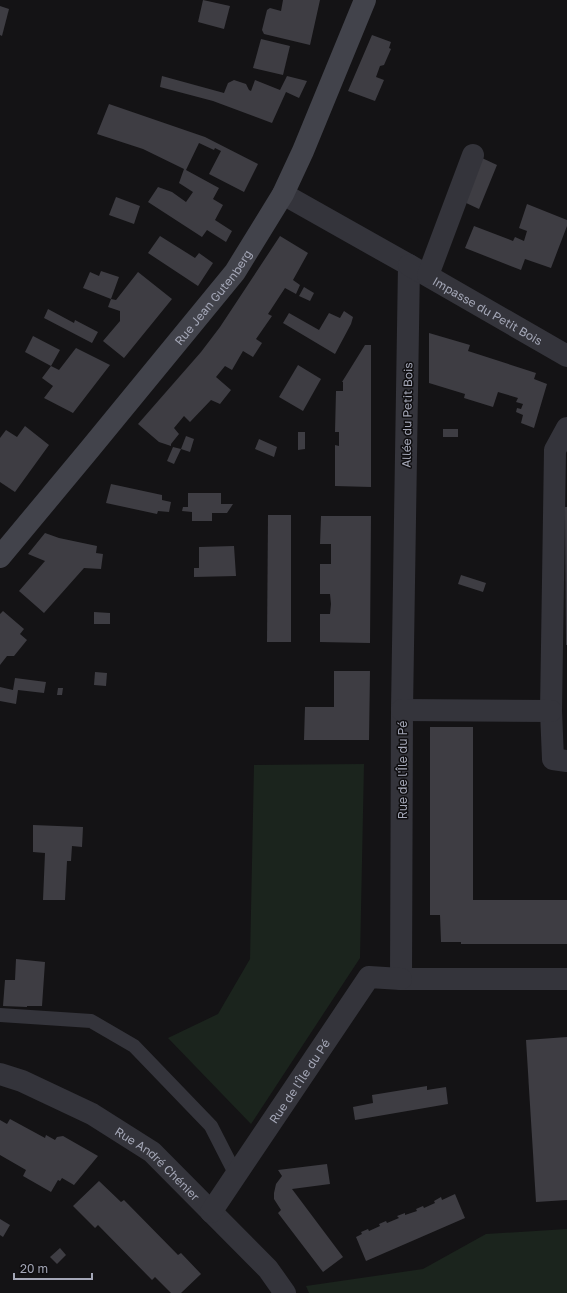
<svg xmlns="http://www.w3.org/2000/svg" width="567" height="1293" viewBox="0 0 567 1293" font-family="'Golos Text',sans-serif">
<style>
.green{fill:#1b241d}
.building{fill:#3e3d43}
.lines{fill:none;stroke-linecap:round;stroke-linejoin:round}
.service{stroke:#34343b;stroke-width:14}
.minor{stroke:#34343b;stroke-width:22}
.secondary{stroke:#42434b;stroke-width:22}
.labels{text-anchor:middle;dominant-baseline:central;stroke-width:3;stroke-linejoin:round;paint-order:stroke}
.street-label{font-size:12px;fill:#a4a7b7;stroke:#0f0e10}
</style>
<rect width="100%" height="100%" fill="#141315"/>
<g class="green">
<polygon points="364,764 360,958 251,1124 168,1038 218,1014 250,959 254,765"/>
<polygon points="567,1229 567,1293 309,1293 306,1286 423,1269 486,1234"/>
</g>
<g class="building">
<polygon points="203,0 230,6 224,29 198,22"/>
<polygon points="283,0 320,0 310,45 264,34 262,30 267,10 270,8 281,11"/>
<polygon points="0,6 9,9 2,36 0,35"/>
<polygon points="372,35 391,42 389,48 391,49 384,65 380,66 376,77 384,80 375,101 348,91"/>
<polygon points="261,39 290,46 283,75 253,68"/>
<polygon points="162,76 224,93 228,83 234,80 246,84 249,90 251,91 255,80 280,90 287,76 307,81 299,98 286,92 272,123 213,101 160,87"/>
<polygon points="109,104 205,137 258,164 244,192 209,174 221,151 215,148 214,150 199,143 186,170 219,188 213,199 223,205 215,220 232,231 226,242 207,230 202,237 148,202 158,187 172,192 186,202 193,192 179,183 184,169 143,149 97,134"/>
<polygon points="482,158 497,165 479,209 464,202"/>
<polygon points="116,197 140,206 134,224 109,215"/>
<polygon points="527,204 567,220 567,226 551,268 525,259 521,270 465,248 474,226 513,241 515,237 524,241 527,231 519,228"/>
<polygon points="160,236 195,258 199,253 213,263 198,286 148,253"/>
<polygon points="280,236 308,253 293,280 300,285 296,294 285,288 268,314 272,316 256,339 262,343 253,357 243,351 232,370 225,366 216,377 231,390 220,404 211,400 190,422 184,416 174,428 179,434 171,444 171,446 159,442 138,424 201,352 220,327"/>
<polygon points="101,271 119,277 111,299 83,288 90,272 99,276"/>
<polygon points="138,272 172,299 124,358 103,341 120,321 120,311 108,307 111,299 116,300"/>
<polygon points="304,287 314,293 310,301 299,296"/>
<polygon points="48,309 74,323 75,320 98,332 92,343 44,318"/>
<polygon points="344,311 353,317 351,324 335,354 283,323 289,313 319,330 329,313 340,318"/>
<polygon points="429,333 470,345 468,351 536,373 534,379 547,384 534,428 521,423 523,415 516,412 517,408 521,409 523,404 516,402 518,398 498,392 493,407 464,398 465,394 429,383"/>
<polygon points="33,336 60,350 51,366 25,352"/>
<polygon points="365,345 371,345 371,487 335,486 335,445 339,446 339,432 335,432 336,391 343,391 343,382 342,382"/>
<polygon points="76,348 110,365 73,413 44,398 53,386 42,378 51,366 59,370"/>
<polygon points="298,365 321,379 303,411 279,397"/>
<polygon points="25,426 49,445 15,492 0,482 0,438 6,430 17,437"/>
<rect x="443" y="429" width="15" height="8"/>
<polygon points="298,432 305,432 305,449 298,450"/>
<polygon points="186,436 194,439 190,452 181,449"/>
<polygon points="259,439 277,447 274,457 255,449"/>
<polygon points="173,447 181,449 174,464 167,461"/>
<polygon points="111,484 162,495 162,500 171,502 169,512 158,511 157,514 106,503"/>
<polygon points="188,493 221,493 221,504 233,504 227,513 212,513 212,521 192,521 192,512 182,511 183,507 188,507"/>
<polygon points="565,507 567,507 567,645 566,645"/>
<polygon points="268,515 291,515 291,642 267,642"/>
<polygon points="321,516 371,516 370,643 320,642 320,614 330,614 331,604 330,594 320,594 320,564 331,564 331,544 320,544"/>
<polygon points="45,533 59,538 97,546 96,553 103,554 101,569 84,568 44,613 19,591 45,561 28,554"/>
<polygon points="234,546 236,576 194,577 194,568 199,568 199,547"/>
<polygon points="461,575 486,583 483,592 458,584"/>
<polygon points="3,611 24,629 20,634 27,640 14,656 7,656 0,665 0,614"/>
<polygon points="94,612 110,613 110,624 94,624"/>
<polygon points="334,671 370,671 369,740 304,740 305,707 334,707"/>
<polygon points="95,672 107,673 106,686 94,685"/>
<polygon points="15,678 46,682 44,693 18,690 16,704 0,701 0,687 13,690"/>
<polygon points="58,688 63,688 62,695 57,695"/>
<polygon points="430,727 473,727 473,900 567,900 567,944 461,944 461,942 441,942 440,915 430,915"/>
<polygon points="33,825 83,827 82,847 72,846 71,861 67,861 65,900 43,900 45,853 33,852"/>
<polygon points="16,959 45,962 42,1006 27,1006 27,1007 3,1006 5,980 15,980"/>
<polygon points="567,1037 567,1200 536,1202 526,1040"/>
<polygon points="427,1086 427,1090 446,1087 448,1104 355,1120 353,1107 373,1103 372,1095"/>
<polygon points="10,1119 45,1138 46,1135 55,1140 57,1137 63,1136 98,1156 74,1185 62,1178 60,1181 58,1180 51,1192 23,1176 26,1170 0,1155 0,1120 7,1124"/>
<polygon points="327,1164 330,1184 292,1189 343,1257 323,1272 278,1213 281,1210 274,1199 274,1193 276,1184 282,1176 278,1170"/>
<polygon points="99,1181 121,1202 124,1200 178,1255 181,1253 201,1274 181,1293 171,1293 155,1277 152,1280 98,1225 95,1228 73,1206"/>
<polygon points="455,1194 465,1218 366,1261 356,1237 362,1234 361,1232 368,1229 369,1231 380,1226 379,1224 386,1221 387,1223 399,1218 397,1216 405,1213 405,1215 417,1211 416,1209 423,1206 424,1208 435,1203 434,1201 441,1197 442,1200"/>
<polygon points="0,1219 10,1225 3,1237 0,1235"/>
<polygon points="60,1248 66,1255 57,1264 50,1257"/>
</g>
<g class="lines">
<polyline class="service" points="0,1015 91,1021 134,1046 211,1126 236,1175"/>
<g class="minor">
<polyline points="283,194 409,265 402,710 401,979 567,979"/>
<path id="s1" d="M409 265 567 356"/>
<polyline points="428,275 473,155"/>
<polyline points="567,428 555,450 551,711 553,759 567,761"/>
<polyline points="402,710 551,711"/>
<path id="s2" d="M0 1074 22 1081 92 1114 152 1152 268 1269 285 1293"/>
<path id="s3" d="M211 1212 369 977 401 979"/>
</g>
<path class="secondary" id="s4" d="M0 557 89 450 235 272 283 194 303 151 365 0"/>
</g>
<g class="labels">
<g class="street-label">
<text stroke="none"><textPath href="#s4" startOffset="336">Rue Jean Gutenberg</textPath></text>
<text stroke="none"><textPath href="#s1" startOffset="91">Impasse du Petit Bois</textPath></text>
<text transform="translate(407 415) rotate(-89)">Allée du Petit Bois</text>
<text transform="translate(402 770) rotate(-90)">Rue de l'Île du Pé</text>
<text stroke="none"><textPath href="#s3" startOffset="158">Rue de l'Île du Pé</textPath></text>
<text stroke="none"><textPath href="#s2" startOffset="183">Rue André Chénier</textPath></text>
</g>
</g>
<path d="M14 1273v6h78v-6" fill="none" stroke="#a4a7b7" stroke-width="2"/>
<text x="20" y="1273" font-size="12" fill="#a4a7b7" stroke="#0f0e10" stroke-width="3" paint-order="stroke">20 m</text>
</svg>
